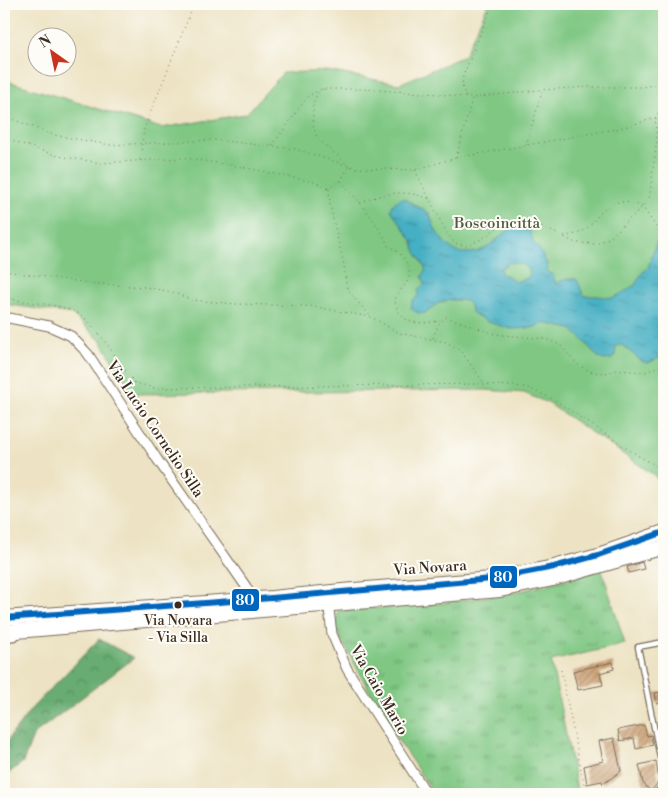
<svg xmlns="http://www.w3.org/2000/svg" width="668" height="798" viewBox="0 0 668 798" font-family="'Libre Bodoni',serif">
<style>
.grass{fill:url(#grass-tufts);stroke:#5d7850}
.forest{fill:url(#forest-crowns);stroke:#516b48}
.green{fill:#7fc783;stroke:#5d7850}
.water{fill:url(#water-ripples);stroke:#406c70;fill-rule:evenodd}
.building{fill:url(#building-hatch)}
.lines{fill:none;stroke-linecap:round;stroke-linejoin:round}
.service-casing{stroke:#796b58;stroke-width:7}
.minor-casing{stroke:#796b58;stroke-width:11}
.primary-casing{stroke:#796b58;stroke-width:16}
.path{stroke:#796b58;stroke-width:1;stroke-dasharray:1 4;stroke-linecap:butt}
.service{stroke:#fff;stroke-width:4.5}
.minor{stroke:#fff;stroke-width:9}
.primary{stroke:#fff;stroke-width:14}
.bus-1-casing{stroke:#fdfcf7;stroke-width:10}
.bus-1{stroke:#0065bd;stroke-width:6}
.bus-dot{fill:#3b2a1e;stroke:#fdfcf7;stroke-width:2}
.labels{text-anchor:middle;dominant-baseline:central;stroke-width:4;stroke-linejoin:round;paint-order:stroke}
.bus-label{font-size:14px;fill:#3b2a1e;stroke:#fdfcf7}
.park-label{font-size:15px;fill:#4f593c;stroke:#fdfcf7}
.street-label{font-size:15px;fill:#3b2a1e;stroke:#fdfcf7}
.line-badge{stroke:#fdfcf7;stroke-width:2}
.badge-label{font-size:14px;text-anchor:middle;font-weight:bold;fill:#fff}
</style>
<defs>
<pattern id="grass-tufts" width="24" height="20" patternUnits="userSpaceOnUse" patternTransform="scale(1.25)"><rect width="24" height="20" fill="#7fc783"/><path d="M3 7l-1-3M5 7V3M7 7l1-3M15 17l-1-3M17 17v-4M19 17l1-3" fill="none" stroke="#69a26b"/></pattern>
<pattern id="forest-crowns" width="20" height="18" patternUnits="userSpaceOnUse" patternTransform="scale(1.25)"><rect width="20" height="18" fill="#67ac71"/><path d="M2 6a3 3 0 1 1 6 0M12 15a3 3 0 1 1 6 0" fill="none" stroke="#568c5c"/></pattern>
<pattern id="water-ripples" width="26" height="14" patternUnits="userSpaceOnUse" patternTransform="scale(1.25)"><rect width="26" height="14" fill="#44afc3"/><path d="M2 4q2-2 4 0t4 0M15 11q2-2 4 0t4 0" fill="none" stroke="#3a8f9e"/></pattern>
<pattern id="building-hatch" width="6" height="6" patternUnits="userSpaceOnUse" patternTransform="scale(1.25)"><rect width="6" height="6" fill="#cfa67c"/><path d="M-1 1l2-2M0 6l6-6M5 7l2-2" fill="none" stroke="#a98765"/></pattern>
</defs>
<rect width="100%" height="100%" fill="#fdfcf7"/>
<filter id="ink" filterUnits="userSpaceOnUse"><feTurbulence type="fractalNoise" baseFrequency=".02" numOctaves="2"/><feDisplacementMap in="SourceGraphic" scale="10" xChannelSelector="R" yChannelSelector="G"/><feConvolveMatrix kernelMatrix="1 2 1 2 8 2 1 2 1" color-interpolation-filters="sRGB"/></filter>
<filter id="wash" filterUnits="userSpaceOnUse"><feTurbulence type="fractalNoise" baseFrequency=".0096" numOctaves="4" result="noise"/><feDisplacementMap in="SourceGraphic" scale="20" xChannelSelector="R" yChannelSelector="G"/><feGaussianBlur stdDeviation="1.12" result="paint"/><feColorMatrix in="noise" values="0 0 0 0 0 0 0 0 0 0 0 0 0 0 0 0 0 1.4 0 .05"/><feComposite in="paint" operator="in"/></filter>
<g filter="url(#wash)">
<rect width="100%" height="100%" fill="#ede3c4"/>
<polygon class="grass" points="602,570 625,644 551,661 578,794 434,794 388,725 336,630 338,611 443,603 513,593"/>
<polygon class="forest" points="99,639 134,658 34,734 23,762 4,777 4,745 31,709"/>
<polygon class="green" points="488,4 664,4 664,488 654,475 548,403 524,393 485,390 133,394 101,341 72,314 4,304 4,80 161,128 246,114 283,73 327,71 399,84 464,56"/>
<path class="water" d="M404 198 430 214C433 228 439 238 450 247 456 252 459 253 467 253 494 253 500 227 522 226L530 230 533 242 540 250 547 264 548 273 553 274 555 283 567 279H576C581 285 581 293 585 296H598L612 298 619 295 635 285 642 273 648 268 656 243 659 241 663 244 664 248V356L647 363 640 360 622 345 616 346 615 355 612 359 604 360 599 358 582 339 571 329 544 323 532 328 511 329 488 322 471 312 470 305 466 301C457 300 450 299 442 302 430 305 426 322 411 308L413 300 419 295 418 289 425 284 422 276 425 272V267L415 250 413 242 391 210C392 202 398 200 404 198ZM508 263C517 262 525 263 530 273L528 278 515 282 507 275H502L500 269Z"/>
<g id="blocks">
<g class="building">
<polygon points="642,562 644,569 629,573 627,567"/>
<polygon points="613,662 614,669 600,673 603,685 578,690 573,671"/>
<polygon points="664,691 664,702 657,704 655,693"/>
<polygon points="644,725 647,736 651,735 653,745 636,749 634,738 620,741 618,730"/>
<polygon points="614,738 621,771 603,784 602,781 587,784 584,766 603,761 599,741"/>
<polygon points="656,761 659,781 651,792 643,783 639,765"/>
</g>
</g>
</g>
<g filter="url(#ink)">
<use href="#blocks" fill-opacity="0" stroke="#796b58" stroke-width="1"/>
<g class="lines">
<defs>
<g id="service">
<polyline points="4,639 14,638 19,635"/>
<polyline points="664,642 638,647 660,757 664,763"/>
<polyline points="656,794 664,783"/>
</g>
<g id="minor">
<polyline points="4,317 49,326 71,336 88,354 157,459 247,588 254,604"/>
<polyline points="328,601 332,634 347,669 427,794"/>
</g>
<g id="primary">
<polyline points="4,618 272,598 342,591 492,579 554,567 598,555 664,532"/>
<polyline points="4,632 500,590 553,579 664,547"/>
</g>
</defs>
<use href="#service" class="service-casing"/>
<use href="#minor" class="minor-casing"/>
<use href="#primary" class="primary-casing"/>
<g class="path">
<polyline points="658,85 664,86"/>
<polyline points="323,89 317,94 313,103 313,124 317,138 349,166"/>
<polyline points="466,97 462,86 463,76 493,4"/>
<polyline points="4,116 54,135 110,145 215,140 295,149 356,168 414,170 456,158 621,128 655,118 664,121"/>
<polyline points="4,138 58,156 101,163 185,158 237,166 314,182 329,188 341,180 349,167"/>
<polyline points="526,145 543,89"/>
<polyline points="272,146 308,96 321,89 361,89 438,94 472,98 539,90 589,87 642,87 664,83"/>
<polyline points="456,158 472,99"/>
<polyline points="140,160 144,129 194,4"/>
<polyline points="415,170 446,232 454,243 466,246 482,239 499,226 513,220 526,219 576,243 596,244 611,237 649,200 657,139 655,118 664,104"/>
<path d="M341 181C358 201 378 221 388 246 398 250 411 263 409 276 408 284 400 289 397 295 391 306 402 319 412 322 419 324 432 322 440 321"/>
<polyline points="329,189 330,206 344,265 346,283 350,293 371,317"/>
<path d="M360 203C386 192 403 189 430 199"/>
<path d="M564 236C571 235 580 234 586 229 598 219 604 201 623 202 629 202 637 205 642 206L664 239"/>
<polyline points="4,271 89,283 145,287 172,292 192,300 236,304 310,306 371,317 399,333 446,342 460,350 484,383"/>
<path d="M4 298C25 302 61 304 79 314 97 325 120 365 135 383L155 388 484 384 526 387 553 399 637 455 664 470"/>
<path d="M433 338C436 329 438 323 446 317L495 334 546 339 560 345 578 365 592 372 605 373 616 370 647 372 664 363"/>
<polyline points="657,368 664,375"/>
<polyline points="561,670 586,794"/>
</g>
<use href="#service" class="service"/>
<use href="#minor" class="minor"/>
<use href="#primary" class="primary"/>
<defs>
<polyline id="bus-1" points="4,618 272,598 492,579 554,567 598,555 664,532"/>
</defs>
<use href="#bus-1" class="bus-1-casing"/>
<use href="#bus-1" class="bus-1"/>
</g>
</g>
<circle class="bus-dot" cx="178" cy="605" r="4.5"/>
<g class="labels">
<g class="bus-label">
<text x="178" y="621">Via Novara<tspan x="178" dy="17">- Via Silla</tspan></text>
</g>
<g class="park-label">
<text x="497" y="223">Boscoincittà</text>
</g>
<g class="street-label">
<text transform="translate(155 429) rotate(56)">Via Lucio Cornelio Silla</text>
<text transform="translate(430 568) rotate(-4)">Via Novara</text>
<text transform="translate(379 690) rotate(60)">Via Caio Mario</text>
</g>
</g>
<g class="line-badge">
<rect x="489" y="565" width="29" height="24" rx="5" fill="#0065bd"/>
<rect x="231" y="588" width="29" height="24" rx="5" fill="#0065bd"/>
</g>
<g class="badge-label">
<text x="503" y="582">80</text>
<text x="245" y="605">80</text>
</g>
<rect width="668" height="798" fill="none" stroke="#fdfcf7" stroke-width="20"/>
<g transform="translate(52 52) rotate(327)"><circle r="24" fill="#fdfcf7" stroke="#afa8a0"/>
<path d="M0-4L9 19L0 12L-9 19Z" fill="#c8321e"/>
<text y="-8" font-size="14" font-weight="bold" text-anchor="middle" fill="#3b2a1e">N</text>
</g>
</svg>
